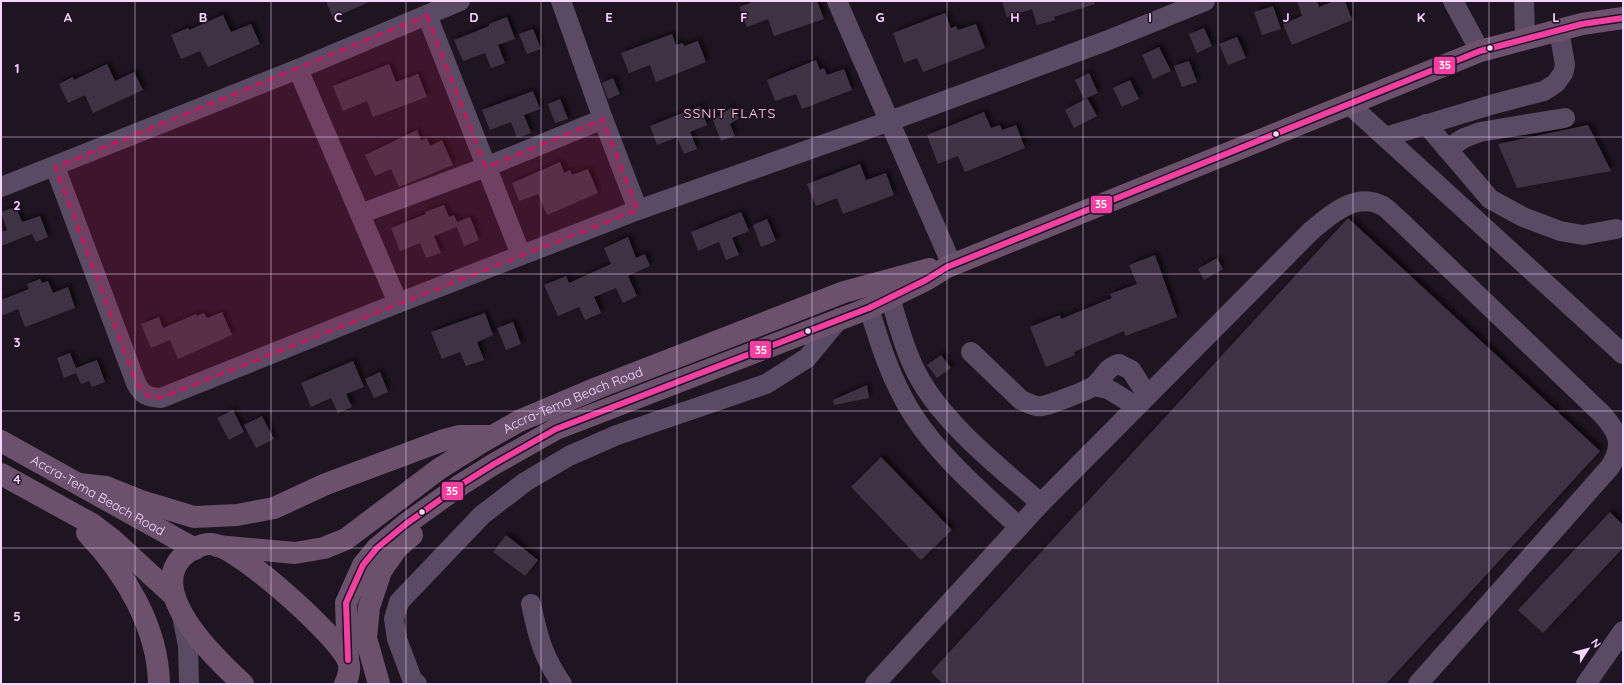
<svg xmlns="http://www.w3.org/2000/svg" width="1624" height="685" viewBox="0 0 1624 685" font-family="Quicksand,sans-serif">
<style>
.building{fill:#403344;filter:url(#shadow)}
.lines{fill:none;stroke-linecap:round;stroke-linejoin:round}
.minor{stroke:#5a4a63;stroke-width:20}
.major{stroke:#6b516c;stroke-width:22}
.bus-1-casing{stroke:#221027;stroke-width:9}
.bus-1{stroke:#f240a1;stroke-width:6}
.marked{fill:#c2185b;fill-opacity:0.2;stroke:#c2185b;stroke-width:3;stroke-dasharray:8 5;stroke-linejoin:round}
.grid{fill:none;stroke:#f4d6ff;stroke-width:1;stroke-opacity:0.55}
.bus-dot{fill:#f4d6ff;stroke:#221027;stroke-width:1.5}
.labels{text-anchor:middle;dominant-baseline:central;stroke-width:3;stroke-linejoin:round;paint-order:stroke}
.street-label{font-size:13px;fill:#f4d6ff;stroke:#221027}
.neighbourhood-label{font-size:14px;letter-spacing:1px;fill:#ffd8d8;stroke:#221027}
.grid-label{font-size:13px;text-anchor:middle;font-weight:bold;fill:#f4d6ff;stroke:#221027;stroke-width:3;stroke-linejoin:round;paint-order:stroke}
.line-badge{stroke:#221027;stroke-width:1.5}
.badge-label{font-size:11px;text-anchor:middle;font-weight:bold;fill:#fff}
</style>
<defs>
<filter id="shadow"><feDropShadow dx="3.5" dy="-3.5" stdDeviation="2" flood-color="#0009"/></filter>
</defs>
<rect width="100%" height="100%" fill="#1f1522"/>
<g class="building">
<polygon points="326,1 371,1 333,18"/>
<polygon points="755,1 817,1 824,19 774,36 768,19 747,27 739,7"/>
<polygon points="1002,1 1094,1 1095,4 1054,17 1055,20 1037,25 1032,9 1007,17"/>
<polygon points="1297,1 1317,1 1319,7 1334,1 1345,1 1352,20 1292,45 1283,24 1302,16"/>
<polygon points="1273,6 1281,29 1262,35 1254,12"/>
<polygon points="945,13 951,28 956,26 958,30 976,24 985,48 923,72 917,58 904,63 893,33"/>
<polygon points="223,15 231,32 251,24 260,44 208,67 200,51 181,59 171,35 188,28 189,30"/>
<polygon points="507,17 515,39 498,45 505,63 491,68 485,53 463,61 454,40 489,26 489,24"/>
<polygon points="1204,28 1212,46 1197,53 1189,34"/>
<polygon points="533,29 541,49 527,54 519,34"/>
<polygon points="672,34 676,45 683,43 684,46 698,41 706,62 656,82 650,65 629,73 621,53"/>
<polygon points="1237,37 1246,58 1228,65 1219,44"/>
<polygon points="1159,47 1171,71 1153,79 1142,55"/>
<polygon points="816,60 820,70 824,68 827,75 844,69 852,90 802,109 796,94 775,101 767,80"/>
<polygon points="1189,61 1197,82 1182,87 1174,66"/>
<polygon points="107,64 115,81 134,72 143,90 93,113 85,95 68,103 59,84 73,77 74,80"/>
<polygon points="389,64 396,82 418,74 427,97 373,117 367,101 343,111 333,86"/>
<polygon points="1089,73 1098,93 1084,99 1075,80"/>
<polygon points="613,78 620,94 608,99 602,83"/>
<polygon points="1130,80 1139,99 1122,107 1113,88"/>
<polygon points="533,91 540,109 524,115 531,133 517,138 511,122 490,130 482,110"/>
<polygon points="1087,98 1097,116 1074,128 1065,110"/>
<polygon points="560,99 568,119 555,123 548,104"/>
<polygon points="700,106 707,125 690,132 697,149 684,154 677,137 657,145 650,126"/>
<polygon points="732,107 739,118 730,124 735,136 721,141 713,120"/>
<polygon points="984,112 991,128 1000,125 1002,130 1016,125 1025,148 965,172 958,156 938,164 927,135"/>
<polygon points="1588,125 1611,171 1517,188 1498,144"/>
<polygon points="417,130 421,140 427,138 430,146 442,140 453,165 399,187 391,169 375,176 365,155"/>
<polygon points="560,162 564,173 570,170 572,175 588,169 598,193 547,215 538,194 519,201 512,183"/>
<polygon points="860,164 866,180 886,173 894,195 843,214 837,198 816,206 807,184"/>
<polygon points="444,205 449,217 454,215 457,222 470,217 479,240 464,246 457,227 434,236 441,253 426,258 420,243 400,251 391,228 426,214 425,212"/>
<polygon points="16,207 22,222 40,216 48,237 36,242 32,234 1,246 1,232 7,230 1,212"/>
<polygon points="741,212 749,231 732,238 739,255 726,260 719,242 698,251 691,232"/>
<polygon points="1348,218 1600,451 1386,684 943,684 931,672"/>
<polygon points="767,219 776,241 761,247 753,225"/>
<polygon points="628,237 636,258 645,254 650,266 628,276 637,296 623,303 616,288 594,297 601,313 585,320 579,307 558,316 544,285 566,276 569,283 611,264 604,248"/>
<polygon points="1155,255 1177,317 1125,336 1124,331 1074,352 1075,355 1046,367 1030,327 1060,315 1061,319 1112,298 1110,294 1137,284 1129,265"/>
<polygon points="1217,258 1223,269 1204,280 1198,269"/>
<polygon points="40,279 42,283 48,281 53,293 68,287 75,308 25,327 18,309 1,316 1,300 29,289 27,284"/>
<polygon points="222,312 232,335 178,359 170,340 151,348 141,324 159,317 163,328 196,314 197,316 204,313 207,318"/>
<polygon points="485,313 493,335 477,342 484,360 466,366 460,352 442,359 431,332"/>
<polygon points="513,322 521,344 506,350 497,328"/>
<polygon points="70,353 76,368 97,360 105,382 92,387 89,381 81,384 76,373 64,378 57,358"/>
<polygon points="941,355 951,368 937,378 927,365"/>
<polygon points="353,361 364,387 346,394 352,407 338,413 331,398 311,407 301,383"/>
<polygon points="380,372 388,392 374,398 365,379"/>
<polygon points="867,385 869,398 834,405 833,400"/>
<polygon points="233,410 244,432 229,440 217,418"/>
<polygon points="262,416 274,439 256,448 244,425"/>
<polygon points="881,457 952,530 921,560 851,487"/>
<polygon points="1610,512 1623,525 1623,548 1543,633 1518,610"/>
<polygon points="506,535 538,560 525,576 493,552"/>
</g>
<g class="lines">
<g class="minor">
<polyline points="561,1 603,119 638,210"/>
<polyline points="837,1 952,265"/>
<polyline points="1453,1 1480,51"/>
<polyline points="1524,1 1525,38"/>
<polyline points="427,15 521,255"/>
<polyline points="298,69 398,303"/>
<polyline points="1350,105 1623,354"/>
<polyline points="1426,124 1490,199 1523,217 1560,231 1583,235 1616,229"/>
<polyline points="1385,137 1494,104 1544,91 1556,83 1563,73 1565,65 1559,30"/>
<polyline points="1447,149 1464,138 1480,132 1565,118"/>
<path d="M55 167 136 383C142 395 147 397 161 398L398 303 638 210 890 121 1106 41 1205 1"/>
<polyline points="1,187 298,69 460,1"/>
<polyline points="360,214 486,167 603,119"/>
<path d="M890 298C899 326 906 356 921 381 947 426 1002 470 1041 503"/>
<path d="M869 308C880 345 892 382 913 415 941 458 982 492 1019 527"/>
<path d="M971 352 1021 400C1028 403 1035 407 1042 406 1050 405 1088 390 1094 386 1104 378 1106 367 1119 364L1131 370 1147 395"/>
<polyline points="1094,386 1108,389 1136,406"/>
<path d="M531 604C538 637 543 657 562 684"/>
<polyline points="182,615 188,646 189,684"/>
<polyline points="417,684 412,679 397,639 394,619 399,602 482,515 525,482 569,456 617,435 766,384 807,358 840,318"/>
<path d="M875 684 1041 503 1311 231C1330 215 1356 191 1383 206 1388 209 1392 214 1397 218L1602 414C1619 433 1624 444 1610 467L1418 684"/>
<polyline points="1586,684 1623,631"/>
</g>
<g class="major">
<path id="s1" d="M1 441 195 549"/>
<polyline points="1,474 92,524 113,540 173,595"/>
<polyline points="79,484 106,487 141,501 194,517 237,515 274,508 326,484 441,441 460,436 491,436"/>
<path d="M87 533C125 573 158 627 159 684"/>
<path id="s2" d="M217 546 295 553 324 548 346 539 439 469 482 442 519 421 597 388 844 292 929 269"/>
<polyline points="348,660 346,603 363,565 377,548 406,524 462,484 494,464 556,429 869,308 926,280 947,267 1480,51 1582,24 1623,18"/>
<path d="M243 684C218 661 146 594 182 557 188 551 202 543 211 544 237 545 338 636 348 661 351 668 348 678 345 684"/>
<polyline points="379,684 366,638 369,607 381,571 397,548 412,535"/>
</g>
<defs>
<polyline id="bus-1" points="348,660 346,603 363,565 377,548 406,524 462,484 494,464 556,429 869,308 926,280 947,267 1480,51 1582,24 1623,18"/>
</defs>
<use href="#bus-1" class="bus-1-casing"/>
<use href="#bus-1" class="bus-1"/>
</g>
<path class="marked" d="M427 15 486 167 603 119 638 210 161 398 148 397 136 383 55 167Z"/>
<path class="grid" d="M135 1V684M271 1V684M406 1V684M541 1V684M677 1V684M812 1V684M947 1V684M1083 1V684M1218 1V684M1353 1V684M1489 1V684M1 137H1623M1 274H1623M1 411H1623M1 548H1623"/>
<g class="bus-dot">
<circle cx="1490" cy="48" r="3.5"/>
<circle cx="1276" cy="134" r="3.5"/>
<circle cx="808" cy="331" r="3.5"/>
<circle cx="422" cy="512" r="3.5"/>
</g>
<g class="labels">
<g class="street-label">
<text stroke="none"><textPath href="#s2" startOffset="399">Accra-Tema Beach Road</textPath></text>
<text stroke="none"><textPath href="#s1" startOffset="111">Accra-Tema Beach Road</textPath></text>
</g>
<g class="neighbourhood-label">
<text x="730" y="113">SSNIT FLATS</text>
</g>
</g>
<g class="grid-label">
<text x="68" y="22">A</text>
<text x="203" y="22">B</text>
<text x="338" y="22">C</text>
<text x="474" y="22">D</text>
<text x="609" y="22">E</text>
<text x="744" y="22">F</text>
<text x="880" y="22">G</text>
<text x="1015" y="22">H</text>
<text x="1150" y="22">I</text>
<text x="1286" y="22">J</text>
<text x="1421" y="22">K</text>
<text x="1556" y="22">L</text>
<text x="17" y="73">1</text>
<text x="17" y="210">2</text>
<text x="17" y="347">3</text>
<text x="17" y="484">4</text>
<text x="17" y="621">5</text>
</g>
<g class="line-badge">
<rect x="1433" y="56" width="23" height="19" rx="4" fill="#f240a1"/>
<rect x="1090" y="195" width="23" height="19" rx="4" fill="#f240a1"/>
<rect x="749" y="340" width="23" height="19" rx="4" fill="#f240a1"/>
<rect x="441" y="481" width="23" height="20" rx="4" fill="#f240a1"/>
</g>
<g class="badge-label">
<text x="1445" y="69">35</text>
<text x="1101" y="208">35</text>
<text x="761" y="354">35</text>
<text x="452" y="495">35</text>
</g>
<rect width="1624" height="685" fill="none" stroke="#f4d6ff" stroke-width="4"/>
<g transform="translate(1588 649) rotate(54)" stroke="#221027" stroke-width="3" paint-order="stroke">
<path d="M0-3L7 15L0 10L-7 15Z" fill="#f4d6ff"/>
<text y="-6" font-size="11" font-weight="bold" text-anchor="middle" fill="#f4d6ff">N</text>
</g>
</svg>
